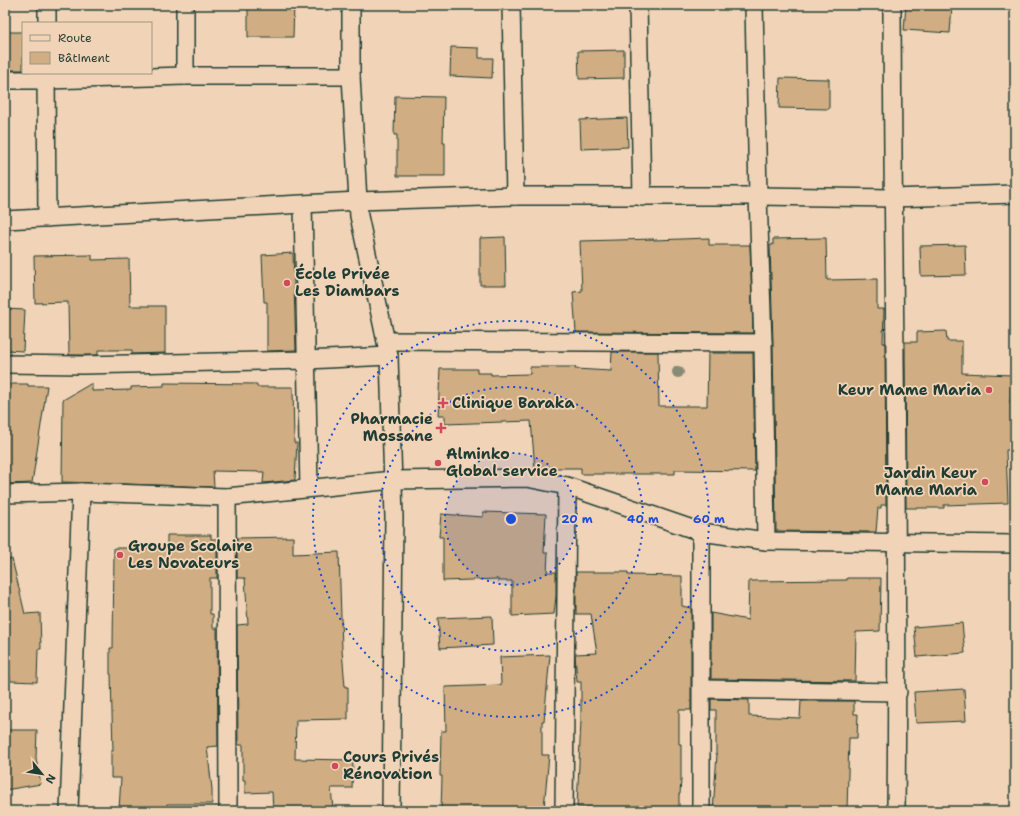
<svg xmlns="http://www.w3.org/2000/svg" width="1020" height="816" viewBox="0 0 1020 816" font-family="'Shantell Sans',sans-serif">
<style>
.building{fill:#d0ad82;stroke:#1f3d34}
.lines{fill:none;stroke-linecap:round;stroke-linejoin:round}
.street-casing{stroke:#1f3d34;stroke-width:20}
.street{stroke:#f1d4b7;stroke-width:17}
.tree{fill:#878a74}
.ring{fill:none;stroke:#1d4ed8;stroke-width:2;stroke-dasharray:2 4}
.poi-dot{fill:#d1495b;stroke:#f1d4b7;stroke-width:1.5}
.labels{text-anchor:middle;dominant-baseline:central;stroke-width:3.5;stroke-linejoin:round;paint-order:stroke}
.poi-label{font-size:15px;font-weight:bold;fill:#1f3d34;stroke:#f1d4b7;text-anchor:start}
.centre{fill:#1d4ed8;stroke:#f1d4b7;stroke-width:2}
.ring-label{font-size:12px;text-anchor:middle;font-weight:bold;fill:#1d4ed8;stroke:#f1d4b7;stroke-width:3.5;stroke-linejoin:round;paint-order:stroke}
</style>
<rect width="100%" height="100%" fill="#f1d4b7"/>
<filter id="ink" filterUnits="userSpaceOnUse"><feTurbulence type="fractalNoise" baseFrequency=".025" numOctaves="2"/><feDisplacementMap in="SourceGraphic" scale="8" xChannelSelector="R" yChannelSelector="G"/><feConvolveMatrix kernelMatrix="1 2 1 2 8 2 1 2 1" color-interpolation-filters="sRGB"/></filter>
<g filter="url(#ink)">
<g class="building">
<polygon points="248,5 294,5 293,37 248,37"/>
<polygon points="906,5 952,5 950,33 904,30"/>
<rect x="5" y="32" width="18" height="38"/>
<polygon points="451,47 479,48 479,58 493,58 492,78 450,76"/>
<polygon points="624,50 624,78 579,79 578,51"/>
<polygon points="780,78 829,79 829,109 779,108"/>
<polygon points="395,96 444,97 443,143 445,143 445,176 397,176 397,135 394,135"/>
<polygon points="627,118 628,147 581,149 580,120"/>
<polygon points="505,237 506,285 480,285 480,238"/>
<polygon points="709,238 709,245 750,245 753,333 576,332 573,292 582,291 580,241 654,239 654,240"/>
<polygon points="826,238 827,280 877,279 877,309 884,309 883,343 885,343 886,505 881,505 881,508 878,508 876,532 776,531 773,343 770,245 773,245 773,239"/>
<polygon points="965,245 966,275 921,276 920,246"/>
<polygon points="293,253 296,350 267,351 267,302 264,302 262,255"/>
<polygon points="92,255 92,260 129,259 130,306 165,306 165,353 132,354 132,350 98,350 98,355 69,355 68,302 35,303 34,256"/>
<polygon points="5,309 25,310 23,351 5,350"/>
<polygon points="946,331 947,341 962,341 962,373 1012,375 1010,403 1015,403 1015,434 1013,434 1012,450 1006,450 1008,503 944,505 944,508 906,508 905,342 917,342 917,332"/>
<polygon points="612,352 658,352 659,406 707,406 708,353 753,353 755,471 675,470 675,474 581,474 581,468 550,468 535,469 531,421 445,424 445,416 438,416 440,369 477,369 477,373 491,373 491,375 530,374 530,367 576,367 575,369 611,371"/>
<polygon points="92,383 92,391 131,390 131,387 164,386 164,383 257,384 257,387 293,387 294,443 297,443 295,480 263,483 264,472 213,471 214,487 62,482 63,400"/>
<polygon points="5,384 28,384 28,386 47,386 32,483 5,484"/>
<polygon points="483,512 546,514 544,553 548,553 547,572 556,572 556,596 554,614 512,616 512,581 498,581 498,579 443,581 443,537 439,537 441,514 483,517"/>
<polygon points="167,535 211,535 211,539 217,539 217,578 210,578 210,614 213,614 213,628 217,628 218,746 207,747 212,789 212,804 167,804 166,811 119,809 121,778 111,778 111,751 113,751 111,674 110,674 110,648 113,648 114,548 167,548"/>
<polygon points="293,537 293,554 339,552 342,650 345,687 348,687 348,719 296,720 295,759 353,760 352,788 331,788 333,809 307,811 273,811 272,792 245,793 245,780 243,780 243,745 238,745 237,625 248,624 245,578 237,578 237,538"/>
<polygon points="12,559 25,614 40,613 41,649 38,649 37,682 10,681 10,676 8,676 8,629 5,629 5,560"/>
<polygon points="576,572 628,572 628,575 682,576 682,606 691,608 691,710 679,710 679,744 681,744 681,780 680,794 679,794 679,811 631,811 631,809 577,807 581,720 581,682 577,682 575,654 597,653 591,614 576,614"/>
<polygon points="847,578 881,578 880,631 856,632 855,681 711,679 711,613 748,620 749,581 847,580"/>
<polygon points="492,616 493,645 440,648 438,618"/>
<polygon points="962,623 965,653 917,657 914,627"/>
<polygon points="550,655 544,721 542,721 542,755 549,755 544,808 495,811 441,811 442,776 440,776 441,731 446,731 445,687 501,685 500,657"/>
<polygon points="964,689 966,721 916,723 914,692"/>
<polygon points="711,699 749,700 749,716 800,718 801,701 854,701 854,714 858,714 857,738 849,738 847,811 713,811 717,754 716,754 716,710 711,710"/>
<polygon points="5,730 37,730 36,758 41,784 5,790"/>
</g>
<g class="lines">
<defs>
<g id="street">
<polyline points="351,5 351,76 358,201 359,216 389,356 394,517 391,811"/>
<polyline points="511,5 515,196"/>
<polyline points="638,5 642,197"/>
<polyline points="754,5 758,196 763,343 766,541"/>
<path d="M892 5C893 274 899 542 896 811"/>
<polyline points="47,23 47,5"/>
<polyline points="46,73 47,218"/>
<polyline points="185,76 185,5"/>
<polyline points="5,80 46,80 185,76 351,76"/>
<polyline points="303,205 309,488"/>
<polyline points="5,220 358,201 515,196 758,196 892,198 1015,194"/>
<polyline points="386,341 763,343"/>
<polyline points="5,364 83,365 307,360 389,356"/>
<polyline points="5,494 81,492 227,497 393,480 527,478 567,486 701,532 766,541 1015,544"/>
<polyline points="227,497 228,811"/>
<polyline points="702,689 898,692"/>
<polyline points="69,811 81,492"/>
<polyline points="564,811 567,486"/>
<polyline points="701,811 701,532"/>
</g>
</defs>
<use href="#street" class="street-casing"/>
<use href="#street" class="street"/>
</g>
<circle class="tree" cx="678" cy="372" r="6"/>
</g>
<circle cx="511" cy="519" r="66" fill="#1d4ed8" fill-opacity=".12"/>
<g class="ring">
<circle cx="511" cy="519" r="66"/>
<circle cx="511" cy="519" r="132"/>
<circle cx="511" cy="519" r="198"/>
</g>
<g class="poi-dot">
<circle cx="287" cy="283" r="4"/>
<circle cx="989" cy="390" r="4"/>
<path d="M441 397h4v4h4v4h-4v4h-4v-4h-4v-4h4z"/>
<path d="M439 422h4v4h4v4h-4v4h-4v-4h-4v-4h4z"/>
<circle cx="438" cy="463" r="4"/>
<circle cx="985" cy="482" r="4"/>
<circle cx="120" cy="555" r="4"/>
<circle cx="335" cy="766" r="4"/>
</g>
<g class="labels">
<g class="poi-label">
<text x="295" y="274">École Privée<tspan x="295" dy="17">Les Diambars</tspan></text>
<text x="981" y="390" text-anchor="end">Keur Mame Maria</text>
<text x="452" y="403">Clinique Baraka</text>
<text x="433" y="419" text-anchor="end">Pharmacie<tspan x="433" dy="17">Mossane</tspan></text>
<text x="446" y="454">Alminko<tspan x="446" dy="17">Global service</tspan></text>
<text x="977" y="473" text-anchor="end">Jardin Keur<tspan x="977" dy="17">Mame Maria</tspan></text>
<text x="128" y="546">Groupe Scolaire<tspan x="128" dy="17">Les Novateurs</tspan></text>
<text x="343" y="757">Cours Privés<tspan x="343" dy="17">Rénovation</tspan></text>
</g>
</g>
<circle cx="511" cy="519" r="6" class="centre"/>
<g class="ring-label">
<text x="577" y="523">20 m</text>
<text x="643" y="523">40 m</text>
<text x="709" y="523">60 m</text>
</g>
<rect width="1020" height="816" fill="none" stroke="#f1d4b7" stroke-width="20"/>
<rect x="10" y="10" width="1000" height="796" fill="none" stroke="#1f3d34" stroke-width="1.5" filter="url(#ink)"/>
<rect x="22" y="22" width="130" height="52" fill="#f1d4b7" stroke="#9d9883"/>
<rect x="30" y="35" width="20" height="6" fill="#f1d4b7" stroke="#9d9883"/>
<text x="58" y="42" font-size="12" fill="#1f3d34">Route</text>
<rect x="30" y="52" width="20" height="12" fill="#d0ad82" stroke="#9d9883"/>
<text x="58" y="62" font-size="12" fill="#1f3d34">Bâtiment</text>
<g transform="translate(42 774) rotate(120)" stroke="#f1d4b7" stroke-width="3" paint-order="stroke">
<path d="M0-3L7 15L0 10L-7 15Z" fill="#1f3d34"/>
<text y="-6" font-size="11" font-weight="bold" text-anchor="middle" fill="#1f3d34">N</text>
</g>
</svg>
